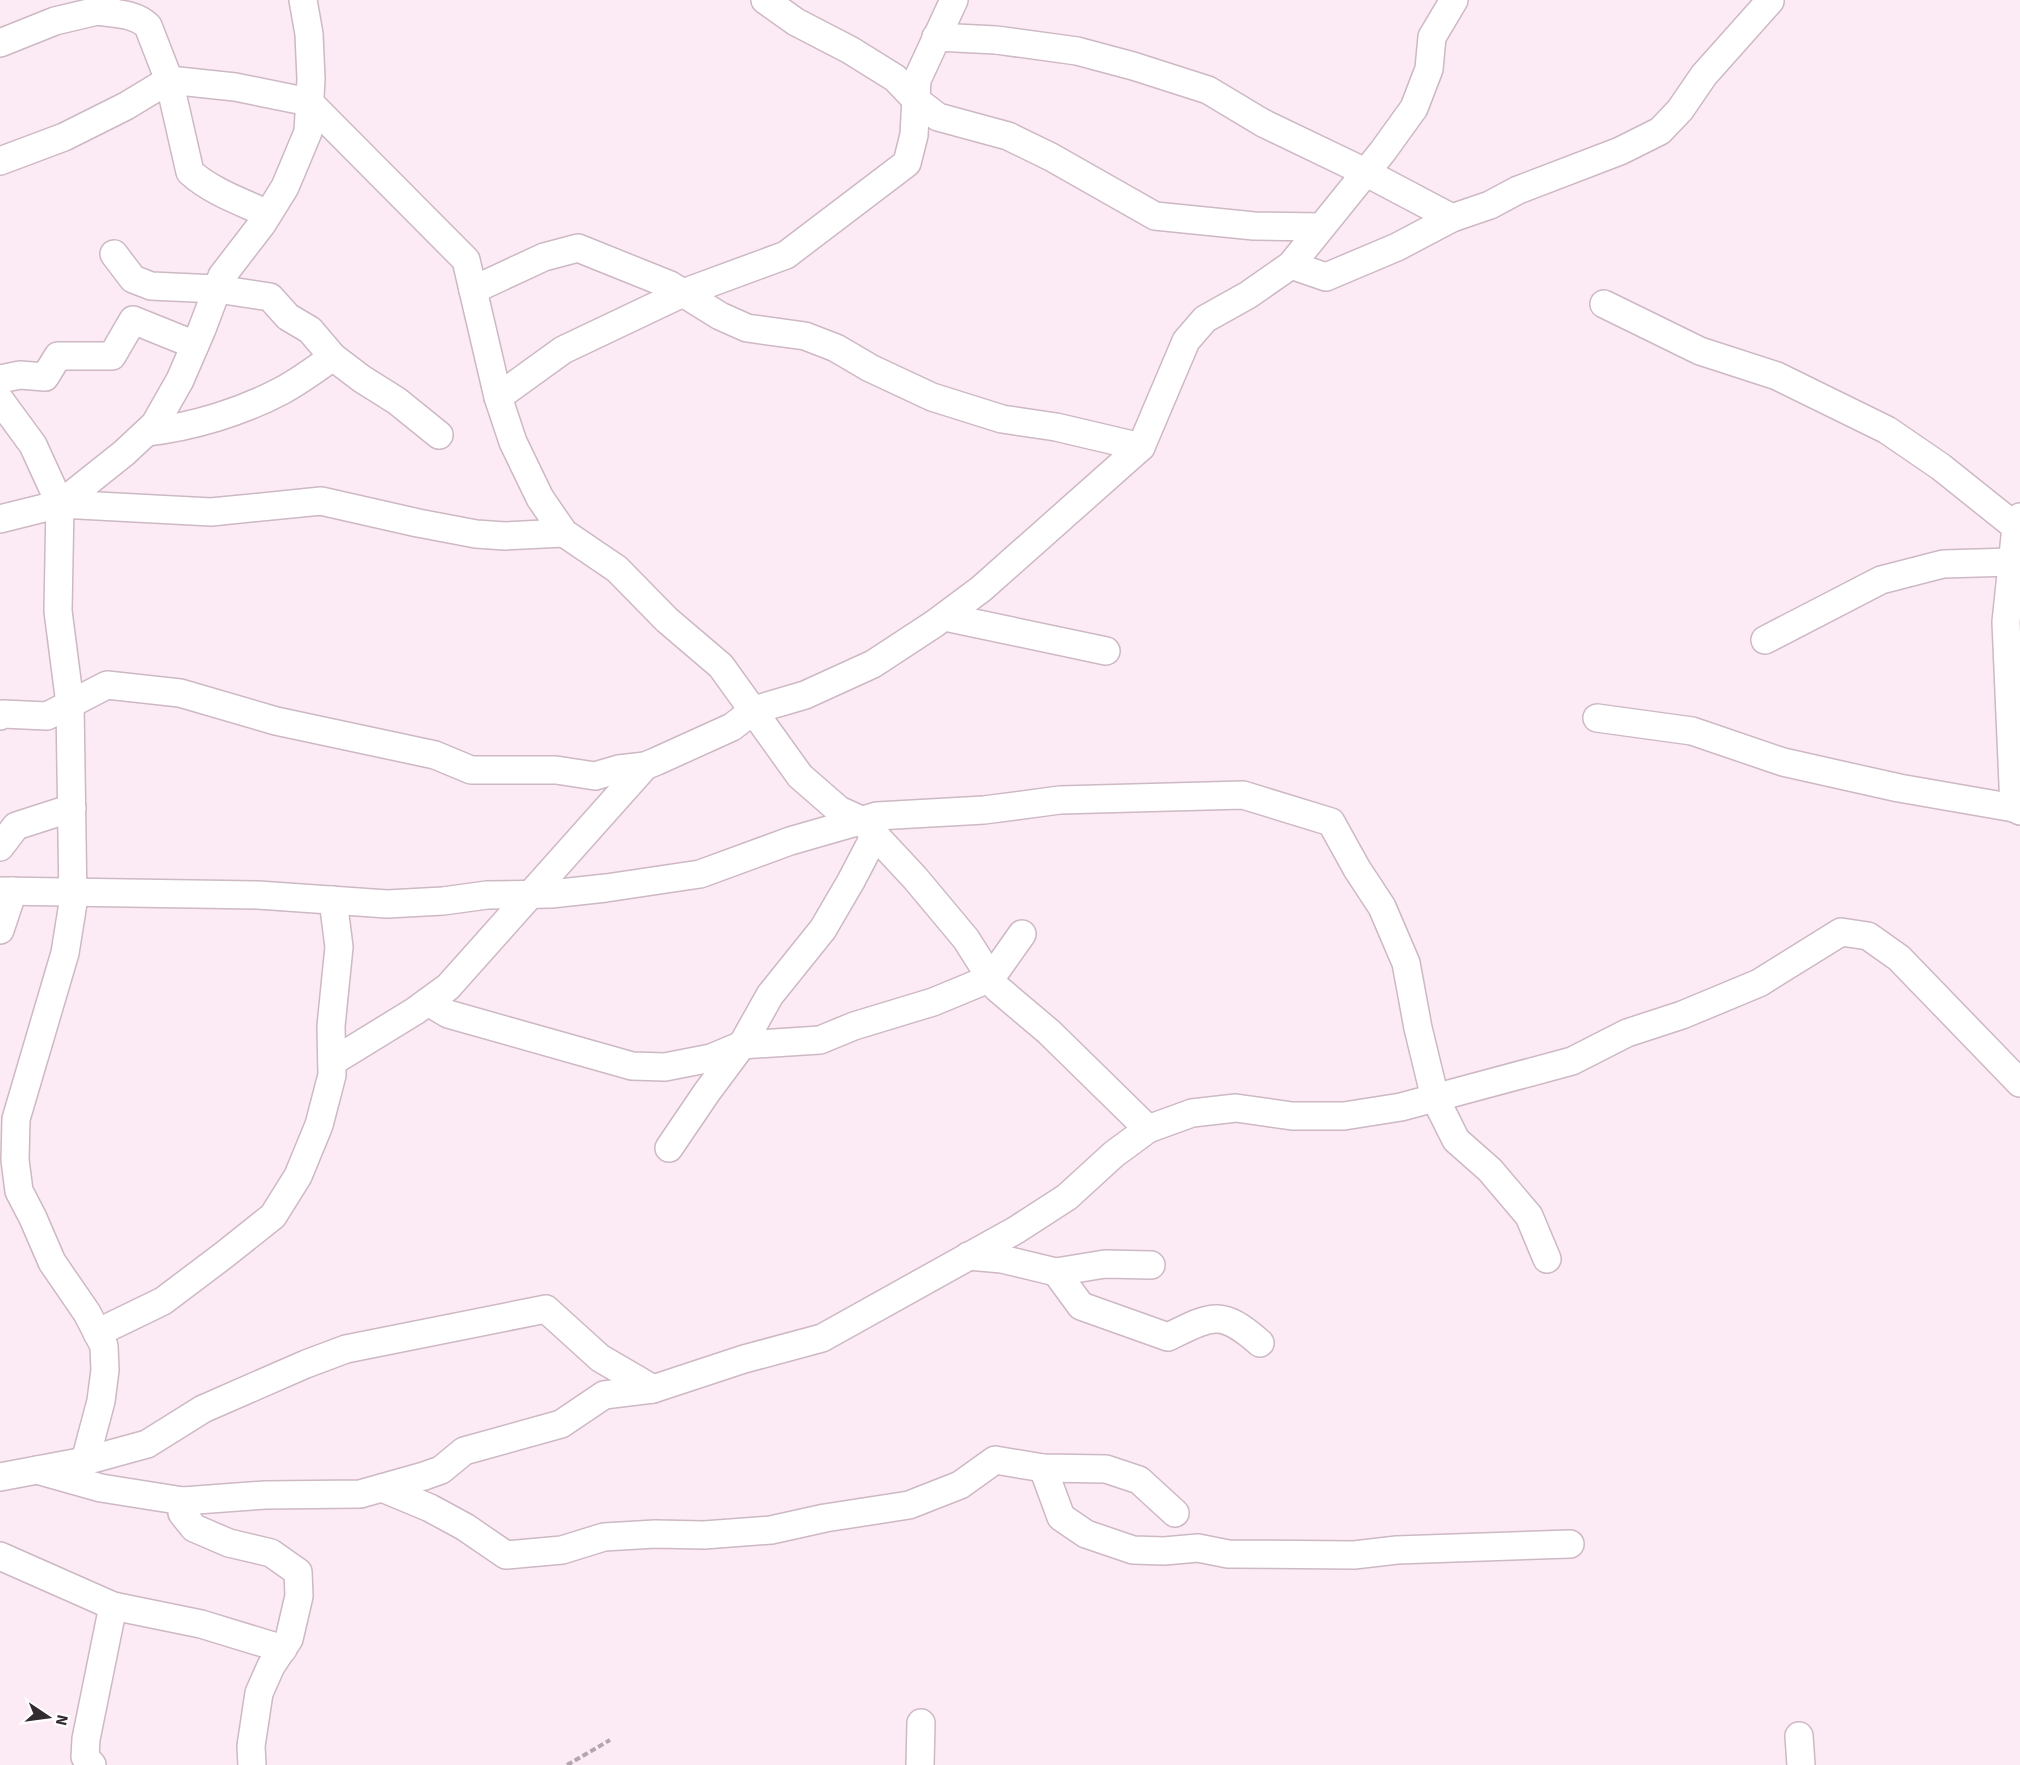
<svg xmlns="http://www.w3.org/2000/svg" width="2020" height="1765" viewBox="0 0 2020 1765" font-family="'Source Sans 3',sans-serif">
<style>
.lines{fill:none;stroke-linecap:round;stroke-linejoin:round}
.minor-casing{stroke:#cdb8c4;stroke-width:30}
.path{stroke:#b4a6ae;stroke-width:4;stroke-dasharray:6 3;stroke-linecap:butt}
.minor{stroke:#fff;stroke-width:27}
</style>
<rect width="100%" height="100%" fill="#fcebf5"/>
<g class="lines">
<defs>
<g id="minor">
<polyline points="765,0 796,22 850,50 895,78 916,100 938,117 1008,136 1051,157 1155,216 1254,226 1321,227"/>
<path d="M97 11C114 14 135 13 148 26L169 80 190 172C212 192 242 202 268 214"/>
<polyline points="936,37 996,40 1077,51 1133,66 1208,90 1263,123 1365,172 1452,218"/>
<polyline points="0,43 55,21 97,11 106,0"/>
<polyline points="0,161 64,137 126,106 169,80 235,87 309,102 466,260 498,397 513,442 540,498 564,533 617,569 667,620 721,666 800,776 839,810 861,820 915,878 966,939 997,988 1049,1032 1148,1129"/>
<polyline points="114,254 133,279 151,286 217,289 270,297 288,317 310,330 333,357 362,379 397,401 439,435"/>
<polyline points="1291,265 1326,277 1397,247 1452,218 1490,205 1518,190 1620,151 1660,131 1680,110 1704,75 1770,1"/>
<polyline points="473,290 544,257 578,248 670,285 720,316 747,328 805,336 836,348 870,368 932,397 1002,419 1056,427 1141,447"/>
<polyline points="1604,304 1700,351 1777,376 1887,430 1941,467 2016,527"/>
<polyline points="0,379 20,375 45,377 58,356 112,356 133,320 195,345"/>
<polyline points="498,397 563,350 683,293 786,255 907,163 914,135 917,80 954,0"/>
<polyline points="0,400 33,445 60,504 58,611 70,704 73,903 65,953 16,1119 15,1160 19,1191 33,1218 52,1262 87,1313 104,1346 105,1370 101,1401 85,1461"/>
<path d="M147 432C192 427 242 412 283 390 300 381 317 368 333 357"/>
<polyline points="60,504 211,512 321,501 418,523 476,534 505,536 564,533"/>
<polyline points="0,519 60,504 124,453 155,424 180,380 202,329 222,276 262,224 285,187 308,132 311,79 309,34 303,0"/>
<polyline points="945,617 1106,651"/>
<polyline points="1765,640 1881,580 1943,564 2012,562"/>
<polyline points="0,716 3,714 47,716 107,685 180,693 276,721 435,755 471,770 556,770 595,776 619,769 645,766 657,761 732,727 754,710 805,695 873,664 934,624 981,589 1141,447 1186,341 1205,319 1248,295 1291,265 1383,151 1414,108 1429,69 1432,37 1454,0"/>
<polyline points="1597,718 1692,731 1783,762 1899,788 2014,808 2020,811"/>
<polyline points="2014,808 2006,622 2016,527 2020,517"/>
<polyline points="0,847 16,826 72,808"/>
<polyline points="0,891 258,895 387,904 443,901 487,895 551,894 606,888 700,874 790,841 877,816 984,810 1060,800 1243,795 1331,822 1357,869 1382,907 1406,963 1418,1028 1435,1098 1456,1140 1490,1170 1529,1216 1547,1259"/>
<polyline points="0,930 13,891"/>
<polyline points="428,1002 448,1014 632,1066 665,1067 711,1058 742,1045 820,1040 854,1026 933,1002 991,978 1022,934"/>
<polyline points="332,1062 415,1011 448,987 645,766"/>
<polyline points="669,1148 707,1092 742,1045 770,995 823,929 851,881 875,835"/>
<path d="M968 1256 1002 1259 1056 1272 1081 1306 1168 1337C1213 1315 1221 1309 1260 1343"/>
<polyline points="1056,1272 1105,1264 1151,1265"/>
<polyline points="97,1333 163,1301 224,1255 273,1216 298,1176 319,1125 332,1075 331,1026 339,947 333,900"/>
<polyline points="1043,1468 1061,1517 1086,1534 1133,1550 1164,1551 1198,1548 1228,1554 1354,1555 1397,1550 1570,1544"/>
<polyline points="37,1470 101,1488 183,1501 265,1495 360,1494 424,1476 441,1470 464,1451 561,1424 604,1395 653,1389 744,1359 822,1338 1016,1230 1067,1197 1114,1154 1148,1129 1192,1113 1236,1108 1292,1116 1344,1116 1401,1107 1572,1061 1627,1033 1682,1015 1759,983 1841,932 1868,936 1899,958 2020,1083"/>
<polyline points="0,1477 85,1461 147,1444 203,1409 306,1364 346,1349 546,1309 600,1358 653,1389"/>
<polyline points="382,1488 430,1508 465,1527 506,1555 562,1550 604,1537 655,1534 704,1535 771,1530 825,1518 909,1505 960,1485 995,1460 1043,1468 1106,1469 1139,1480 1175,1513"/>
<polyline points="183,1501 182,1513 194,1528 229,1543 271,1553 298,1572 299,1596 289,1639 271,1666 259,1693 251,1746 252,1765"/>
<polyline points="0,1556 113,1606 201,1624 283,1649"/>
<polyline points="1799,1736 1801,1765"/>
<polyline points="92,1765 85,1757 86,1739 113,1606"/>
<polyline points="920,1765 921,1723"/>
</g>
</defs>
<use href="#minor" class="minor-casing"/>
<polyline class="path" points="567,1765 610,1740"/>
<use href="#minor" class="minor"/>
</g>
<g transform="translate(48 1717) rotate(103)" stroke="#fefefe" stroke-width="4.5" paint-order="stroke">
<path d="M0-4.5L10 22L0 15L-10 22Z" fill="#322a2e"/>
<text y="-9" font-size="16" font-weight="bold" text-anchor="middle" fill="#322a2e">N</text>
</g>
</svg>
